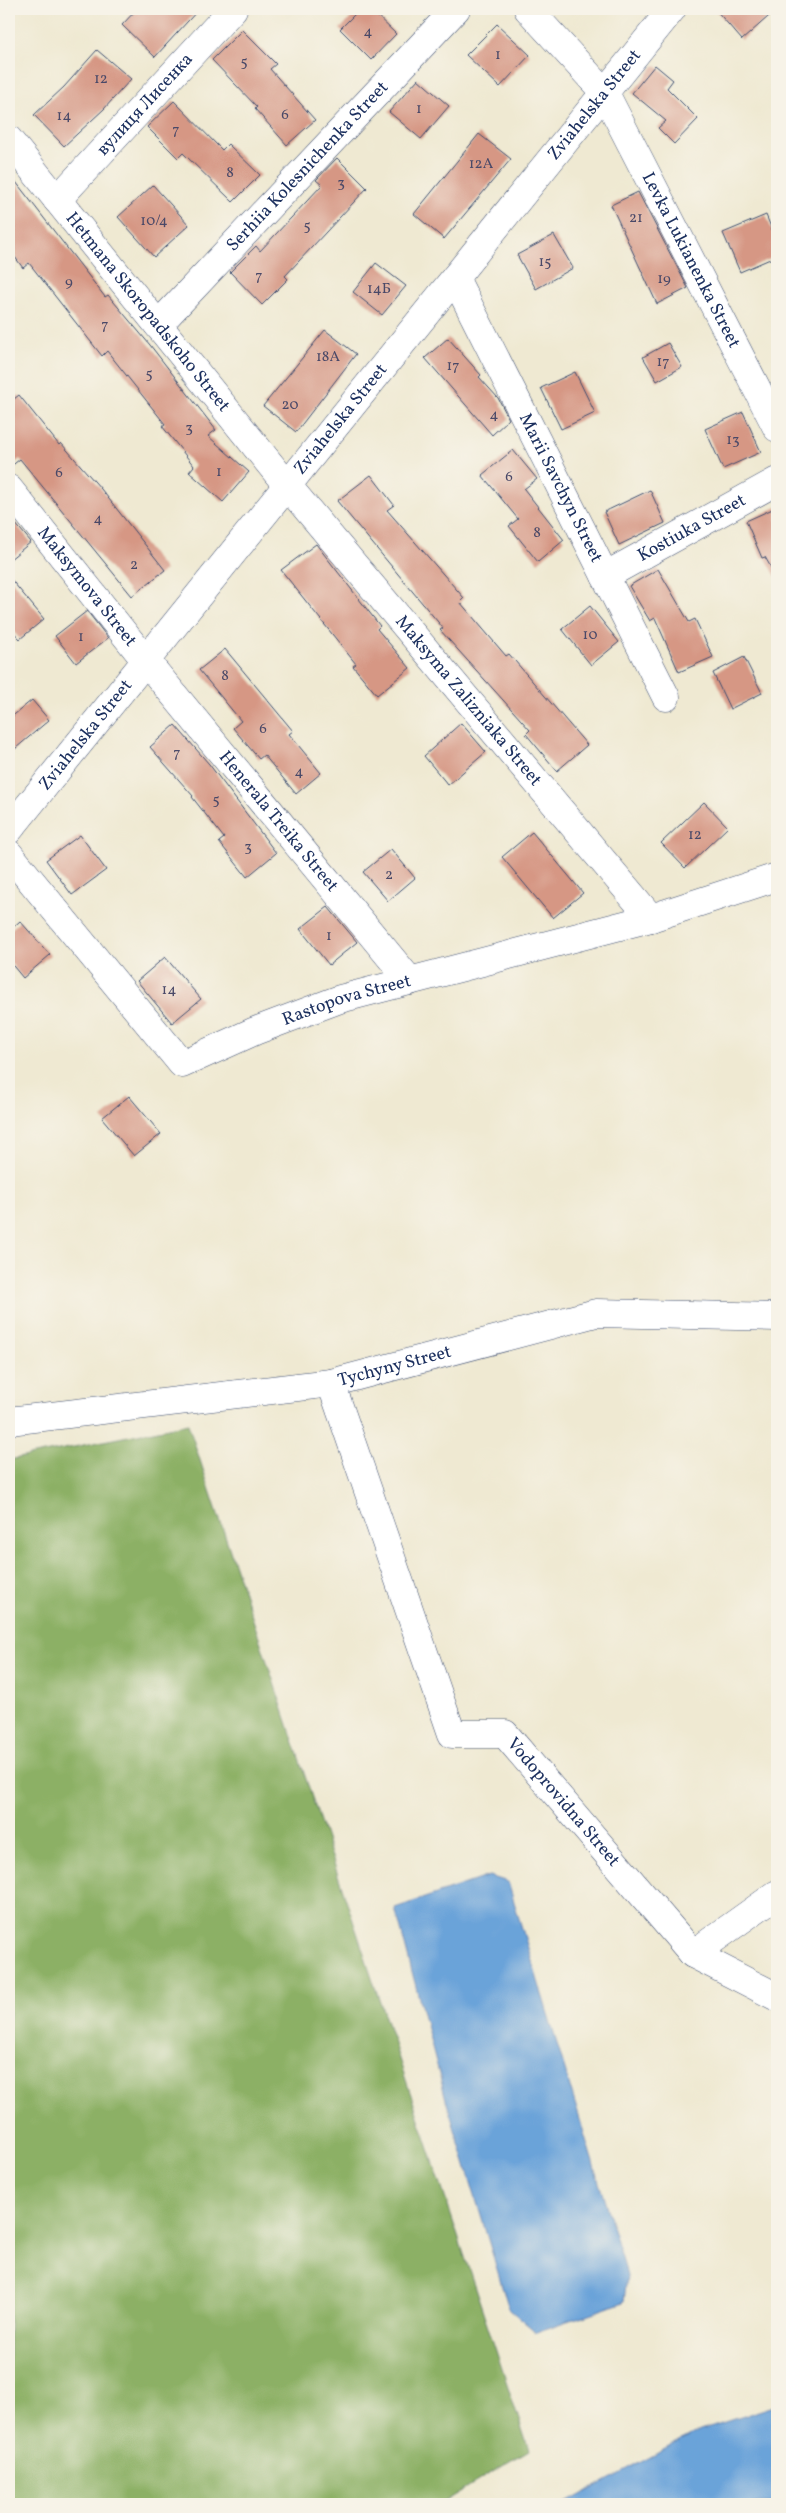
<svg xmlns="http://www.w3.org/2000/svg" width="786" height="2513" viewBox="0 0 786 2513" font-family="Vollkorn,serif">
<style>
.forest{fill:#8cb065;stroke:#547062}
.water{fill:#6aa3d9;stroke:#42699c}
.building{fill:#d69784}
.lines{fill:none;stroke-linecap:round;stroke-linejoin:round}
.minor-casing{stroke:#3b4b6f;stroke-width:29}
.minor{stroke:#fff;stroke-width:28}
.labels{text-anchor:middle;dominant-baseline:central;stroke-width:5;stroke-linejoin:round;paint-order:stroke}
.number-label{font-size:15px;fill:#4a4968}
.street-label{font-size:18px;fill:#1b2f5e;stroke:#f7f3e8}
</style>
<rect width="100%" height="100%" fill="#f7f3e8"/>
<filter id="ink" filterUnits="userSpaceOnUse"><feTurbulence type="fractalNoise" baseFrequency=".02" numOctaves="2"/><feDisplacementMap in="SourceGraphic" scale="10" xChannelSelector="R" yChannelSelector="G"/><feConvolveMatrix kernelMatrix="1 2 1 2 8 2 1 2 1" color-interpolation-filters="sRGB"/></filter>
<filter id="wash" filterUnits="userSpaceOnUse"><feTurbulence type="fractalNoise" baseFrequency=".0096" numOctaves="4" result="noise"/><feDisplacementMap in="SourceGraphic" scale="20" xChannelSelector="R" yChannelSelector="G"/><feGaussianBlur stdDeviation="1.12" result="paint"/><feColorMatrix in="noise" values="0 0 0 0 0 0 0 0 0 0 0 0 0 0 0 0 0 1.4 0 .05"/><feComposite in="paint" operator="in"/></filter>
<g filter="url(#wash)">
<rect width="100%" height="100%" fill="#efe9d2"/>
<polygon class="forest" points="188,1424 529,2450 440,2504 9,2504 9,1460"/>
<g class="water">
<polygon points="489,1876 508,1882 627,2275 624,2302 536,2332 509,2309 447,2103 395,1908"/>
<polygon points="777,2405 777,2504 564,2504 700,2430"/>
</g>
<g id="blocks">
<g class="building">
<polygon points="137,9 199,9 155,57 122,25"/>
<polygon points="360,9 370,9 396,34 371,60 340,29"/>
<polygon points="715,9 777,9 742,40"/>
<polygon points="497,24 530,55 500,87 466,55"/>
<polygon points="242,30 276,64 270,69 315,120 287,145 255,109 257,107 212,60"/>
<polygon points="97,50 131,79 104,109 64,146 34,115 64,87"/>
<polygon points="655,65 673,80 667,88 698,119 674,144 658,128 666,121 632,93"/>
<polygon points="418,79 449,106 421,139 389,112"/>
<polygon points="174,101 222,150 228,144 260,175 233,202 183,153 178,158 147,127"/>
<polygon points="479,134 511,159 444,239 414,214"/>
<polygon points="337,158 367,188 285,276 288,279 262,305 230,272 256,246 260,251 322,185 316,180"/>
<polygon points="9,173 105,297 108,295 150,345 216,430 208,436 249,472 223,502 189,472 194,466 162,426 165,424 107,351 102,356 29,263 23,268 9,249"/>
<polygon points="153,185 189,225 154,257 118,217"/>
<polygon points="638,192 688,288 657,304 611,205"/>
<polygon points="766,215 777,242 777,256 740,272 723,233"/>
<polygon points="554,235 573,268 536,289 517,255"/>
<polygon points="376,263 406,286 382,315 353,292"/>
<polygon points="325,330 356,354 296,432 263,406"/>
<polygon points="448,338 481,375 479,377 498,398 509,419 492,435 425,358"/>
<polygon points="668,343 682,367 657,381 643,357"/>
<polygon points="575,372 595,413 561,429 541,388"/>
<polygon points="19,395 59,445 61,443 101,489 165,570 132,596 20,459 9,468 9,403"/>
<polygon points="743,412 761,452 723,469 705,429"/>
<polygon points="513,450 537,479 524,489 564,540 538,562 509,526 518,519 482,475"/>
<polygon points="371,475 394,505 387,510 464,598 460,602 506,656 509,654 587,745 557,771 526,734 530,730 440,630 443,628 337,501"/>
<polygon points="650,490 665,523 619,545 604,512"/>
<polygon points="777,507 777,578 765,557 762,558 746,521"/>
<polygon points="9,516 31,542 9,560"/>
<polygon points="316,544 380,626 377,629 410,668 377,695 353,666 356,664 281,570"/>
<polygon points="658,569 689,622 695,619 713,657 679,672 655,618 650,621 629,586"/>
<polygon points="9,577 44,619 20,639 9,627"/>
<polygon points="590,606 619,642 591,665 562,629"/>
<polygon points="87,611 108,638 76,663 55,636"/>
<polygon points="225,649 293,731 289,734 321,773 296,794 264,755 259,759 233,728 241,721 199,670"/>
<polygon points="744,657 762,693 730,709 713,673"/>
<polygon points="32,700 49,720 9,754 9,719"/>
<polygon points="461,723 486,752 448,785 424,756"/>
<polygon points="175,725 209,764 276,853 247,877 219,842 224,838 192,797 193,796 150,747"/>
<polygon points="704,802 728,827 685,868 661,843"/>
<polygon points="532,832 583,893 553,918 502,857"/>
<polygon points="80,835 106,870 72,895 46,860"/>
<polygon points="391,849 415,878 388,901 363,872"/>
<polygon points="328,907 357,942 329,965 300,929"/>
<polygon points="20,921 50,955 23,978 9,961 9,931"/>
<polygon points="165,957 201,999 172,1023 137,981"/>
<polygon points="129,1096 161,1134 134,1156 102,1118"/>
</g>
</g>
</g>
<g filter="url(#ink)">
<use href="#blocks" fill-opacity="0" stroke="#3b4b6f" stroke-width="1"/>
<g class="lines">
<defs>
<g id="minor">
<path id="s1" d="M528 9 605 93 777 428"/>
<path id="s2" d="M9 140 286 484 651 918"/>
<path id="s3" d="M57 200 233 9"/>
<path id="s4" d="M455 278 666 697"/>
<path id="s5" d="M158 325 456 9"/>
<path id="s6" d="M9 489 146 661 410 981"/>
<path id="s7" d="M605 576 777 481"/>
<path id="s8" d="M9 830 672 9"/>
<path id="s9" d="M9 854 182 1064 255 1031 340 999 651 918 777 877"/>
<path id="s10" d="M331 1383 452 1734H505L693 1954 777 1894"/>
<path id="s11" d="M9 1421 331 1383 596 1313 777 1317"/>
<polyline points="693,1954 777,1997"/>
</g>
</defs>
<use href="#minor" class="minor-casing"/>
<use href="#minor" class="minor"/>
</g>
</g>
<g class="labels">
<g class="number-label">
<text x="368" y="32">4</text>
<text x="498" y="55">1</text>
<text x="244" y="62">5</text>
<text x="101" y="79">12</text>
<text x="419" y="109">1</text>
<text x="285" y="115">6</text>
<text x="64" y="116">14</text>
<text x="176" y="130">7</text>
<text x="481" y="164">12А</text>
<text x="230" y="173">8</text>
<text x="341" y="183">3</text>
<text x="636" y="218">21</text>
<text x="154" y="221">10/4</text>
<text x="307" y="226">5</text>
<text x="545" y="262">15</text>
<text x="259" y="276">7</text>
<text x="664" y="279">19</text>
<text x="69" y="282">9</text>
<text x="379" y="289">14Б</text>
<text x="105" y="325">7</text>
<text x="328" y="357">18А</text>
<text x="663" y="362">17</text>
<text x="453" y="366">17</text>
<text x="149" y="374">5</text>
<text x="290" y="405">20</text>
<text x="494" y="415">4</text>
<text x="189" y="428">3</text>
<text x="733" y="440">13</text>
<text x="219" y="472">1</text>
<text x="59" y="473">6</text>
<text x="509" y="477">6</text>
<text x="98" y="519">4</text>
<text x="537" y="533">8</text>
<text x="134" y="565">2</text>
<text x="590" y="635">10</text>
<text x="81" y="637">1</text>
<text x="225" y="676">8</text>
<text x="263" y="729">6</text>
<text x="177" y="753">7</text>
<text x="299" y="772">4</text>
<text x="216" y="800">5</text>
<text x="695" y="835">12</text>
<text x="248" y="847">3</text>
<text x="389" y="875">2</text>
<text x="329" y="936">1</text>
<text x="169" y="990">14</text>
</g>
<g class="street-label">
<text stroke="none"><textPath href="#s3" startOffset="130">вулиця Лисенка</textPath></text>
<text stroke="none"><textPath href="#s8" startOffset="932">Zviahelska Street</textPath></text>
<text stroke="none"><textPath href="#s5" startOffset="218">Serhiia Kolesnichenka Street</textPath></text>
<text stroke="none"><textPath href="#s1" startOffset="302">Levka Lukianenka Street</textPath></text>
<text stroke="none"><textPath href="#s2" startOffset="221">Hetmana Skoropadskoho Street</textPath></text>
<text stroke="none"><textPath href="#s8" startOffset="528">Zviahelska Street</textPath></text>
<text stroke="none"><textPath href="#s4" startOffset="235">Marii Savchyn Street</textPath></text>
<text stroke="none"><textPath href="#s7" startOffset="99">Kostiuka Street</textPath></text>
<text stroke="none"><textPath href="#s6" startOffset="125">Maksymova Street</textPath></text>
<text stroke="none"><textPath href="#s2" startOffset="725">Maksyma Zalizniaka Street</textPath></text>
<text stroke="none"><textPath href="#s8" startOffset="122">Zviahelska Street</textPath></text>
<text stroke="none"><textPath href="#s6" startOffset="428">Henerala Treika Street</textPath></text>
<text stroke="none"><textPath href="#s9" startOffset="449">Rastopova Street</textPath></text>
<text stroke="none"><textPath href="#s11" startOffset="390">Tychyny Street</textPath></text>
<text stroke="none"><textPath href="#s10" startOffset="514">Vodoprovidna Street</textPath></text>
</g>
</g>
<rect width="786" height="2513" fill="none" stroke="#f7f3e8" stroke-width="30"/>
</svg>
